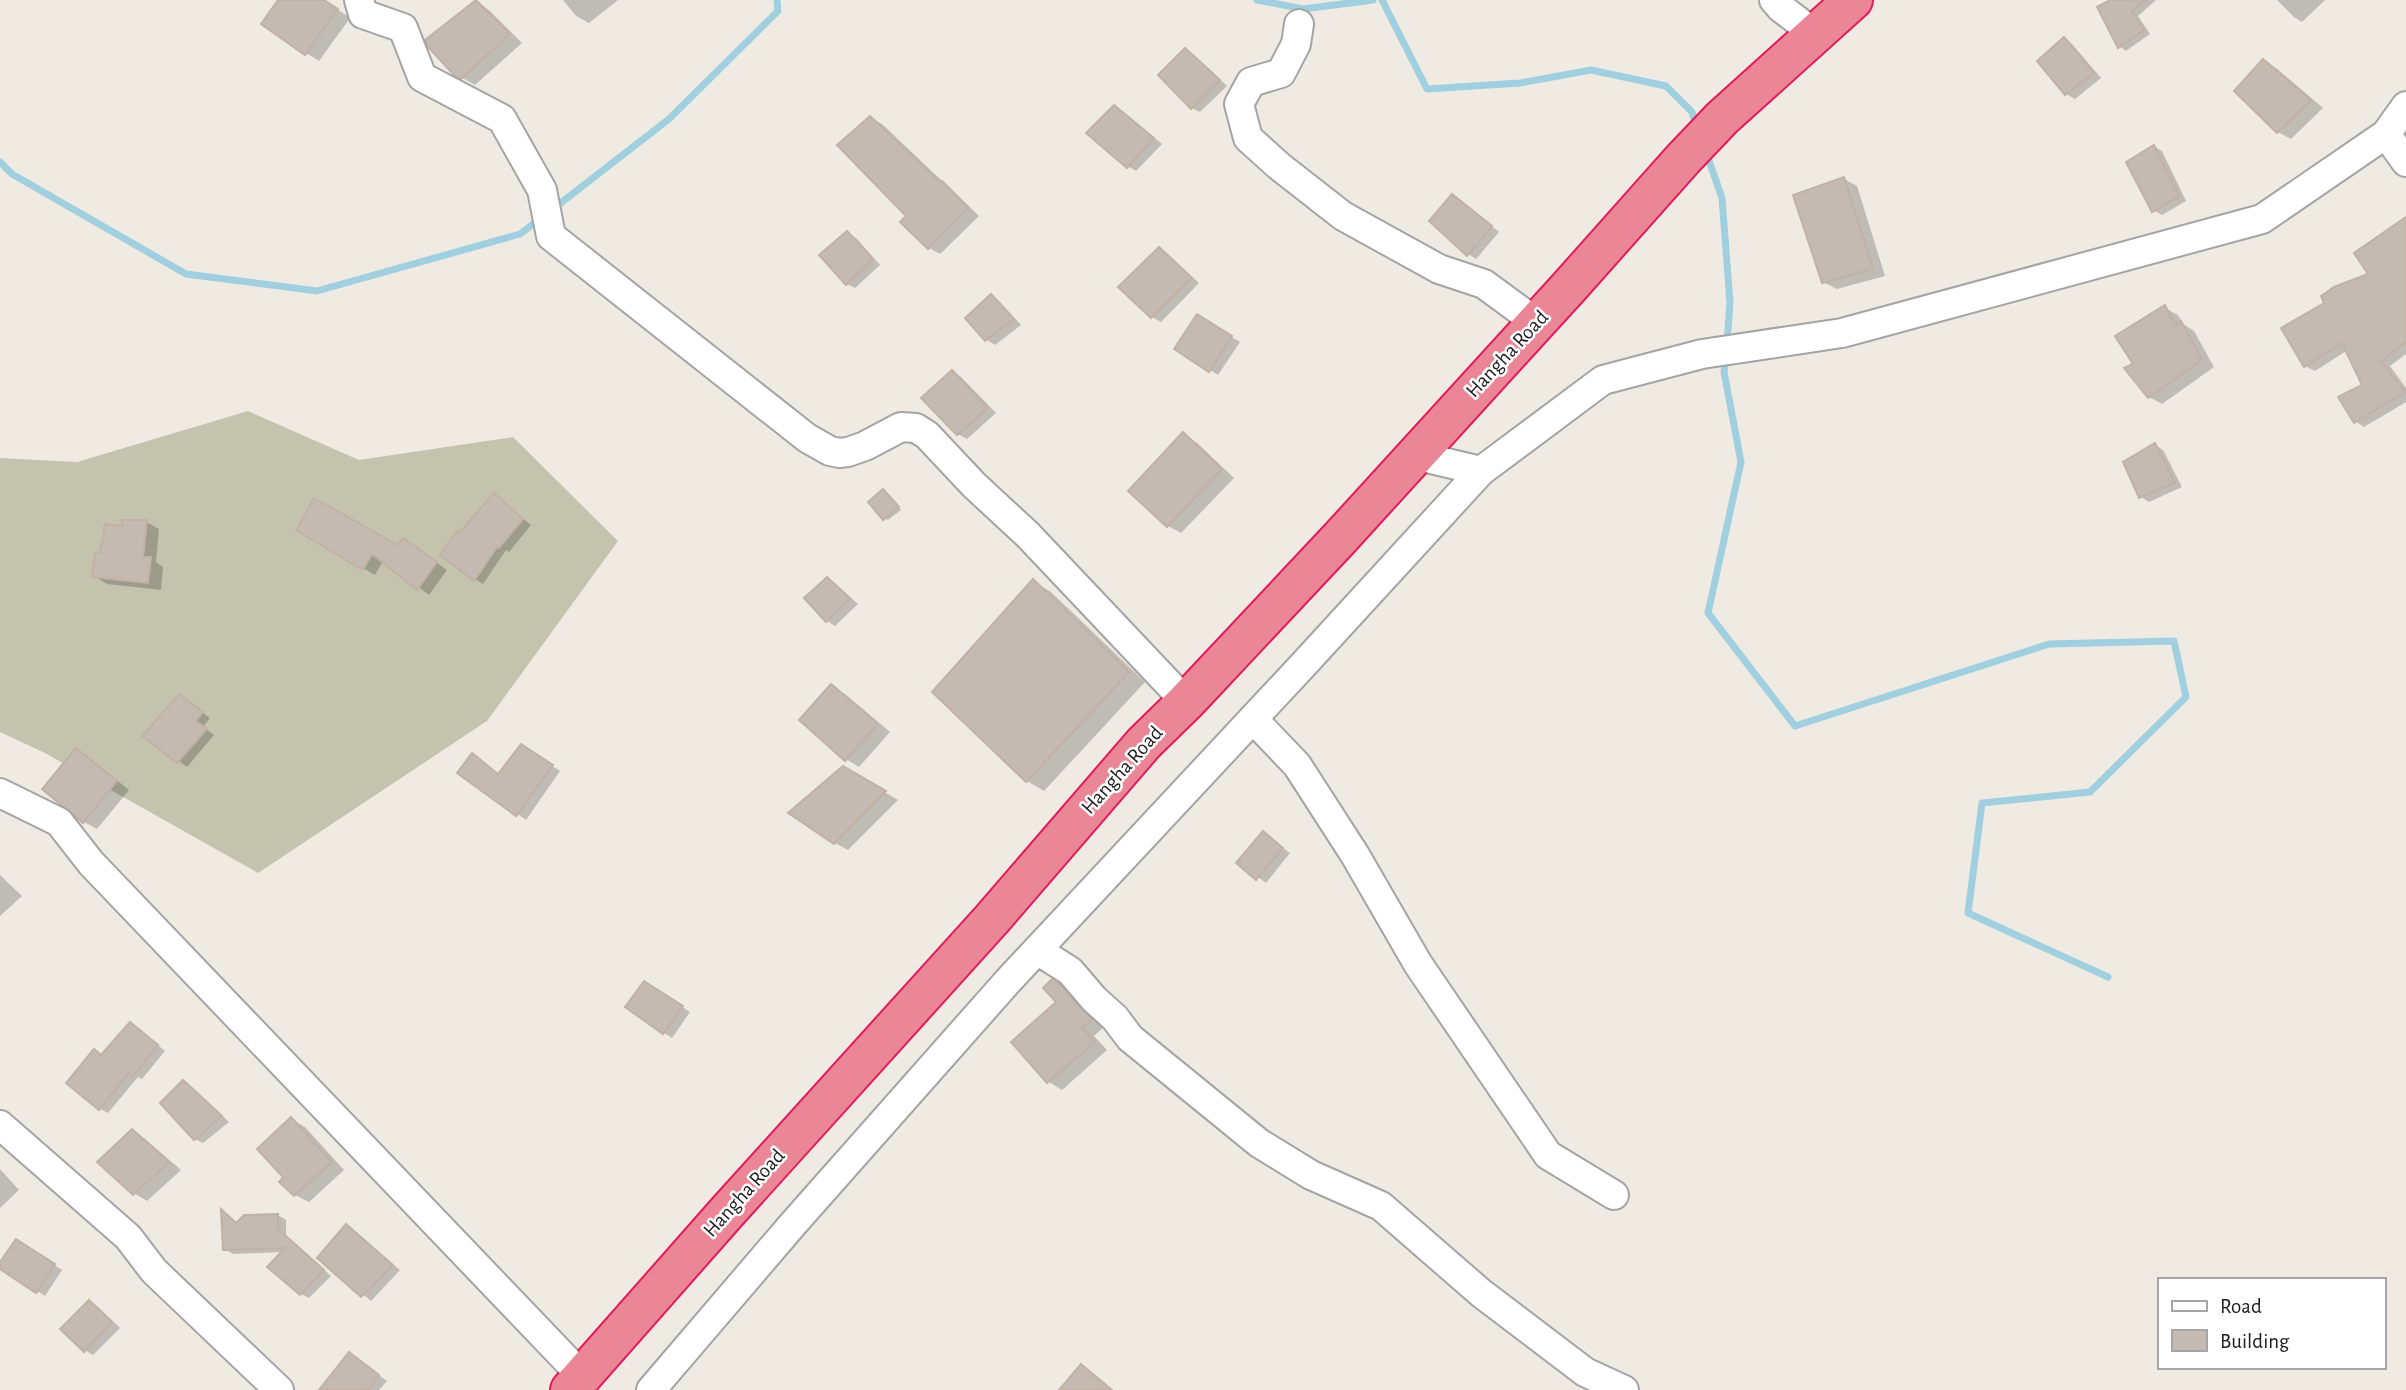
<svg xmlns="http://www.w3.org/2000/svg" width="2406" height="1390" viewBox="0 0 2406 1390" font-family="'Alegreya Sans',sans-serif">
<style>
.construction{fill:#c4c4ae}
.shadow{fill:#0003}
.lines{fill:none;stroke-linecap:round;stroke-linejoin:round}
.stream{stroke:#a0d0df;stroke-width:7}
.building{fill:#c4bab2;stroke:#c2b1a4;stroke-width:2}
.street-casing{stroke:#a4a4a4;stroke-width:32}
.highway-casing{stroke:#e21b5d;stroke-width:42}
.street{stroke:#fff;stroke-width:28}
.highway{stroke:#eb8697;stroke-width:38}
.labels{text-anchor:middle;dominant-baseline:central;stroke-width:5;stroke-linejoin:round;paint-order:stroke}
.street-label{font-size:21px;fill:#1d1d1d;stroke:#fff}
</style>
<rect width="100%" height="100%" fill="#efebe3"/>
<polygon class="construction" points="248,411 359,460 513,437 618,541 487,721 258,873 45,753 0,732 0,458 77,462"/>
<g class="shadow">
<polygon points="281,0 324,0 350,18 319,61 306,53"/>
<polygon points="563,0 618,0 589,23 576,16"/>
<polygon points="2114,0 2156,0 2138,16 2150,34 2126,51 2119,46"/>
<polygon points="2277,0 2325,0 2302,22 2294,17"/>
<polygon points="476,2 489,10 522,43 475,85 454,73"/>
<polygon points="2064,39 2072,44 2101,78 2075,99 2066,94 2040,61"/>
<polygon points="1186,50 1194,55 1227,86 1200,112 1192,108"/>
<polygon points="2263,61 2276,68 2323,108 2291,139 2278,132"/>
<polygon points="1123,112 1162,144 1136,171 1128,166"/>
<polygon points="871,118 882,124 979,216 940,254 929,248 908,216"/>
<polygon points="2154,147 2162,151 2186,201 2162,215 2153,210"/>
<polygon points="1844,179 1857,186 1885,276 1837,289 1823,282"/>
<polygon points="1453,196 1499,232 1476,259 1468,254"/>
<polygon points="2406,219 2406,354 2390,366 2406,388 2406,402 2364,427 2355,421 2365,386 2348,350 2315,371 2305,366 2371,274"/>
<polygon points="847,233 856,238 880,265 855,288 847,284"/>
<polygon points="1159,249 1167,254 1199,283 1161,322 1152,317"/>
<polygon points="991,296 999,301 1021,325 995,345 987,340"/>
<polygon points="2165,308 2178,315 2183,324 2194,331 2214,367 2162,404 2149,397 2135,364"/>
<polygon points="1197,316 1240,342 1218,375 1210,370"/>
<polygon points="953,372 961,377 996,413 967,439 958,434 924,398"/>
<polygon points="1183,435 1196,442 1234,478 1181,533 1168,526 1130,490"/>
<polygon points="2155,445 2163,450 2182,487 2149,502 2141,497"/>
<polygon points="886,494 901,510 888,520 885,518"/>
<polygon points="494,495 531,525 509,552 506,550 483,584 475,579 460,535"/>
<polygon points="146,522 159,529 156,562 163,567 161,590 107,584 94,576 102,555 124,528"/>
<polygon points="298,530 399,547 415,547 447,570 429,595 383,561 375,575"/>
<polygon points="828,579 836,584 858,604 835,626 827,621"/>
<polygon points="1034,582 1051,592 1145,682 1044,791 1027,781 934,691"/>
<polygon points="832,686 845,694 890,732 859,767 846,759"/>
<polygon points="188,702 210,718 203,727 214,735 187,767 145,736"/>
<polygon points="76,750 89,758 129,790 97,829 84,822 45,789"/>
<polygon points="529,751 560,771 526,820 459,773 500,775"/>
<polygon points="843,768 898,800 848,850 835,843"/>
<polygon points="1263,833 1290,853 1266,883 1239,863"/>
<polygon points="0,875 22,896 0,916"/>
<polygon points="1052,982 1072,993 1104,1027 1094,1036 1107,1050 1062,1090 1049,1082 1013,1042 1058,1002"/>
<polygon points="652,988 690,1012 672,1038 664,1033"/>
<polygon points="139,1029 165,1051 142,1079 138,1077 108,1113 100,1109 102,1056"/>
<polygon points="184,1082 192,1087 229,1122 203,1143 195,1139"/>
<polygon points="292,1120 305,1127 344,1170 309,1202 295,1195 285,1177"/>
<polygon points="132,1131 145,1139 181,1170 147,1201 134,1193"/>
<polygon points="0,1169 19,1190 0,1208"/>
<polygon points="223,1212 238,1223 278,1215 286,1220 286,1235 331,1276 309,1298 301,1294 283,1252 233,1254 225,1249"/>
<polygon points="347,1226 400,1270 371,1301 319,1258"/>
<polygon points="24,1246 62,1270 45,1296 0,1267"/>
<polygon points="89,1302 98,1307 120,1328 93,1355 85,1350"/>
<polygon points="349,1354 387,1381 379,1390 321,1390"/>
</g>
<g class="lines">
<g class="stream">
<polyline points="1257,0 1303,9 1373,0"/>
<polyline points="1382,0 1427,89 1520,83 1591,70 1666,86 1692,112 1697,128"/>
<polyline points="1706,152 1722,198 1730,303 1727,343"/>
<polyline points="0,162 12,174 186,274 317,291 520,234 541,218"/>
<polyline points="553,209 669,119 778,11 777,0"/>
<polyline points="1726,355 1724,372 1741,462 1708,613 1795,726 2049,644 2174,641 2186,697 2090,792 1982,803 1968,913 2108,977"/>
</g>
</g>
<g class="building">
<polygon points="278,0 324,0 338,9 305,55 261,24"/>
<polygon points="476,0 510,34 461,79 453,74 428,47 425,40"/>
<polygon points="2110,0 2145,0 2132,11 2144,30 2118,48 2097,7"/>
<polygon points="2064,37 2094,73 2065,95 2037,61"/>
<polygon points="1185,48 1220,80 1191,109 1158,75"/>
<polygon points="2263,59 2311,100 2277,133 2234,91"/>
<polygon points="1114,105 1154,138 1127,168 1086,133"/>
<polygon points="870,116 940,182 942,181 969,208 928,249 900,222 906,216 837,145"/>
<polygon points="2154,145 2179,196 2152,212 2126,162"/>
<polygon points="1844,177 1873,269 1822,283 1793,195"/>
<polygon points="1452,194 1492,226 1467,256 1429,221"/>
<polygon points="2406,217 2406,342 2381,361 2405,392 2354,423 2338,397 2362,385 2342,343 2304,367 2281,328 2324,303 2321,296 2334,287 2368,274 2354,253"/>
<polygon points="847,231 873,259 846,285 819,255"/>
<polygon points="1159,247 1192,278 1151,318 1118,287"/>
<polygon points="991,294 1014,319 985,341 965,318"/>
<polygon points="2165,305 2175,325 2181,321 2202,360 2148,398 2124,368 2133,364 2115,336"/>
<polygon points="1197,314 1232,336 1209,372 1174,349"/>
<polygon points="952,370 988,408 957,435 921,398"/>
<polygon points="1183,432 1222,469 1167,527 1128,491"/>
<polygon points="2155,443 2175,483 2139,498 2123,462"/>
<polygon points="883,489 899,507 883,520 868,502"/>
<polygon points="494,493 523,519 499,548 497,547 474,581 440,555 457,531 459,533"/>
<polygon points="314,498 398,545 403,538 437,562 417,590 372,554 363,570 296,530"/>
<polygon points="122,520 147,520 143,557 151,557 148,583 92,577 95,553 100,553 105,524 122,526"/>
<polygon points="827,577 850,599 826,622 804,598"/>
<polygon points="1033,579 1129,672 1026,782 932,692"/>
<polygon points="831,684 878,724 845,761 799,720"/>
<polygon points="179,694 203,712 196,721 207,729 177,763 142,736"/>
<polygon points="521,744 553,765 516,816 457,773 472,753 498,774"/>
<polygon points="76,748 117,781 83,823 42,789"/>
<polygon points="843,766 886,791 834,844 788,813"/>
<polygon points="1263,831 1283,848 1256,880 1236,863"/>
<polygon points="1052,979 1059,984 1092,1019 1082,1028 1095,1042 1047,1083 1011,1042 1056,1002 1043,988"/>
<polygon points="644,981 683,1006 663,1034 625,1007"/>
<polygon points="130,1022 158,1045 133,1076 129,1073 99,1110 66,1083 94,1049 101,1055"/>
<polygon points="183,1080 222,1116 194,1140 160,1103"/>
<polygon points="291,1117 332,1162 294,1196 279,1182 283,1177 257,1149"/>
<polygon points="132,1129 169,1162 133,1195 97,1162"/>
<polygon points="221,1209 236,1223 244,1215 278,1214 278,1229 324,1270 300,1295 267,1267 285,1248 223,1250"/>
<polygon points="346,1224 393,1265 361,1297 317,1258"/>
<polygon points="16,1239 55,1264 36,1293 0,1269 0,1262"/>
<polygon points="89,1300 112,1322 84,1352 60,1329"/>
<polygon points="349,1352 379,1375 368,1390 319,1390"/>
<polygon points="1081,1364 1112,1390 1059,1390"/>
</g>
<g class="lines">
<defs>
<g id="street">
<polyline points="359,0 363,14 403,28 422,77 502,119 542,190 551,236 807,438 830,451 839,453 848,452 865,446 901,427 916,428 927,435 974,485 1028,535 1186,702"/>
<polyline points="1774,0 1781,8 1815,34"/>
<polyline points="1299,24 1296,44 1281,73 1251,82 1239,104 1248,138 1279,166 1343,216 1439,269 1484,284 1537,323"/>
<polyline points="2386,134 2406,162"/>
<polyline points="1414,455 1481,471 1603,380 1702,354 1842,333 2262,219 2386,134 2406,106"/>
<polyline points="1253,719 1297,765 1355,855 1418,964 1548,1155 1614,1195"/>
<polyline points="0,793 59,822 91,863 582,1376"/>
<polyline points="1037,950 1070,971 1094,999 1115,1018 1130,1038 1259,1143 1311,1175 1381,1206 1481,1293 1585,1372 1624,1390"/>
<polyline points="0,1125 128,1237 154,1271 279,1390"/>
<polyline points="651,1390 793,1224 1008,981 1304,664 1481,471"/>
</g>
<polyline id="highway" points="570,1390 727,1212 992,919 1144,743 1186,702 1340,538 1569,287 1683,159 1722,118 1853,0"/>
</defs>
<use href="#street" class="street-casing"/>
<use href="#highway" class="highway-casing"/>
<use href="#street" class="street"/>
<use href="#highway" class="highway"/>
</g>
<g class="labels">
<g class="street-label">
<text transform="translate(1507 354) rotate(-47)">Hangha Road</text>
<text transform="translate(1122 770) rotate(-48)">Hangha Road</text>
<text transform="translate(744 1193) rotate(-48)">Hangha Road</text>
</g>
</g>
<rect x="2158" y="1278" width="228" height="91" fill="#ffffff" stroke="#a5a5a5" stroke-width="2"/>
<rect x="2172" y="1301" width="35" height="10" fill="#ffffff" stroke="#a5a5a5" stroke-width="2"/>
<text x="2220" y="1313" font-size="21" fill="#1d1d1d">Road</text>
<rect x="2172" y="1330" width="35" height="21" fill="#c4bab2" stroke="#a5a5a5" stroke-width="2"/>
<text x="2220" y="1348" font-size="21" fill="#1d1d1d">Building</text>
</svg>
